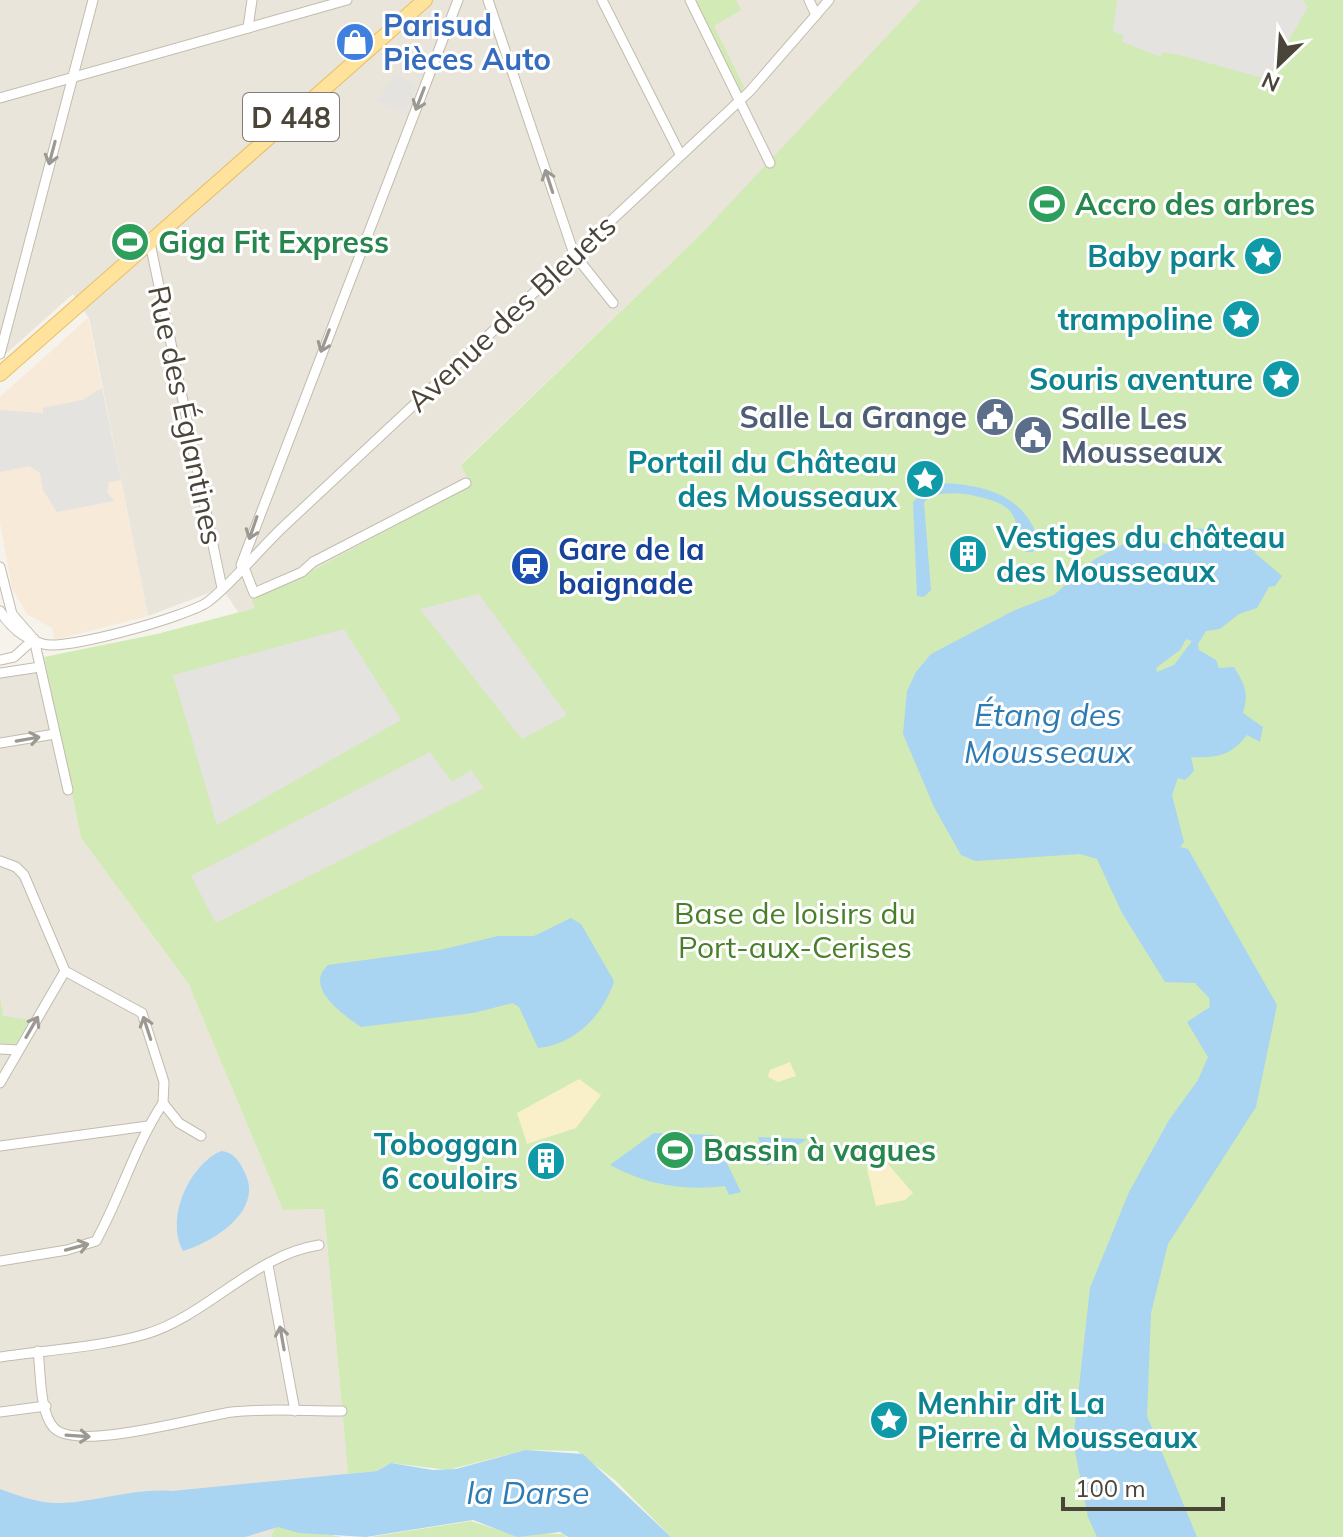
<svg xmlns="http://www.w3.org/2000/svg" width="1343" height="1537" viewBox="0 0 1343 1537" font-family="Mulish,sans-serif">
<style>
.residential{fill:#eae5da}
.commercial{fill:#f7ead8}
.green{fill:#d2eab5}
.sand{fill:#f9efc9}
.parking{fill:#e5e3e0}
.water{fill:#a9d4f2;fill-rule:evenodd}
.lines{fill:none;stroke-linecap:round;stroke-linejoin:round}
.street-casing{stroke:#c2bbae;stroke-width:11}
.primary-casing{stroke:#e6c16a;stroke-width:16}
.street{stroke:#fff;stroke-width:9}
.primary{stroke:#ffe39c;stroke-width:14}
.oneway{stroke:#9c9892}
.labels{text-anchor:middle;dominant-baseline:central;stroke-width:6;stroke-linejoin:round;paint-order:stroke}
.shield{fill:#fff;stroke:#817c74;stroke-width:2}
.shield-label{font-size:28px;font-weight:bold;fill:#4b4439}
.shop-label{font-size:30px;font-weight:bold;fill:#366cbe;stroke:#fff;text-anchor:start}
.leisure-label{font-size:30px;font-weight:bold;fill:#27864d;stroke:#fff;text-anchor:start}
.culture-label{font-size:30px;font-weight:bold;fill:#0d838f;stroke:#fff;text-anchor:end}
.street-label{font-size:30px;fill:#4b4439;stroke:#fff}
.service-label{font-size:30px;font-weight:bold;fill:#4e5e75;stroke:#fff;text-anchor:end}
.transit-label{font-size:30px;font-weight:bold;fill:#164399;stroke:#fff;text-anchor:start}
.park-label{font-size:30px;fill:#4a7f2a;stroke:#fff}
.water-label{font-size:32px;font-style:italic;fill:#2e7ab2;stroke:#fff}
</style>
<rect width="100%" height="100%" fill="#f6f3ec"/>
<g class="residential">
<polygon points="0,0 927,0 700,235 461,464 472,485 311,571 252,597 256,608 238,612 222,588 148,616 89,318 73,294 0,359"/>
<polygon points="46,670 81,838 188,983 283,1210 324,1209 348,1474 334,1537 0,1537 0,678"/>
</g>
<polygon class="commercial" points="88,318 148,616 54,640 52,628 27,614 12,588 0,523 0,397"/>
<g class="green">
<polygon points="695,0 736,0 741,10 714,26 744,87 740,93"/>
<polygon points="921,0 1343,0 1343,1537 671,1537 616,1481 577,1451 525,1450 448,1470 391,1463 377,1471 348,1474 324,1209 283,1210 188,983 81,838 44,657 157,634 255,608 251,597 311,571 471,485 461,465 700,235"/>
<polygon points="0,997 3,1016 30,1020 16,1044 0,1043"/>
<polygon points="471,1521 505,1532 563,1534 566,1537 370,1537"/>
<polygon points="276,1526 342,1537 271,1537"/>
</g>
<g class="sand">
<polygon points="790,1062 796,1076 778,1082 768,1077 770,1070"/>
<polygon points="579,1079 601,1095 576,1128 527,1144 517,1113"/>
<polygon points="881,1156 913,1193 905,1200 876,1206 867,1169"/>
</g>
<g class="parking">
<polygon points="1117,0 1303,0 1308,7 1266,79 1183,56 1163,52 1161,57 1122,42 1124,36 1113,31"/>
<polygon points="395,74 416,87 406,112 377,101"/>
<polygon points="102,388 121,480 109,482 107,492 114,501 57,512 43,490 40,473 29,466 0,472 0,410 43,413 43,408 82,400"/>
<polygon points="479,594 567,715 522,739 420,609"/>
<polygon points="344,629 401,720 217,825 173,675"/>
<polygon points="430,752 452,782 471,770 484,788 216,923 191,876"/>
</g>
<g class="water">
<path d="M932 483C978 483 1026 492 1039 543L1033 552H1026C1017 540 1020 523 1010 511 998 496 933 484 924 503L931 590 924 597 917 596 913 502Z"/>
<path d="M1190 528 1240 531 1258 544 1255 553 1282 576 1275 586 1269 587 1257 608 1239 614 1220 629 1206 631 1198 644 1199 650 1216 660 1219 668 1234 667C1245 685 1249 692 1243 713L1263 727 1260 742 1247 735C1231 756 1217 758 1191 757L1194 771 1185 780 1178 778 1172 795 1184 842 1180 847 1188 849 1277 1005 1256 1107 1168 1244 1151 1313 1147 1416 1197 1537H1097L1088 1517 1073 1441 1090 1288 1129 1192 1169 1120 1198 1080 1208 1057 1187 1022 1210 1007 1209 998 1195 983 1165 982 1122 913 1097 859 1080 854 975 861 961 855 934 807 903 734 907 691 916 672 931 654 1013 611 1054 595 1095 559 1141 535 1175 547ZM1186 639 1192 641 1174 665 1157 672 1156 668 1180 650Z"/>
<path d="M571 918 581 924 614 981C604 1015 574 1045 538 1048L519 1007 513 1003 473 1013 361 1027C344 1015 303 988 328 965L440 950 498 936H534Z"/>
<path d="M654 1133 713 1135 741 1192 729 1195 725 1186C683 1191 647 1185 610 1165Z"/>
<polygon points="758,1137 807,1139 767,1166"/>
<path d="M221 1151C234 1152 239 1161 244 1171 265 1209 216 1241 183 1251 165 1219 189 1165 221 1151Z"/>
<path d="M525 1450 583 1454 671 1537H568L560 1532 517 1537 473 1520 366 1537 299 1533 278 1527 245 1537H0V1489C19 1496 40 1504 61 1503 99 1502 133 1488 172 1491L377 1471 391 1463 433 1470 456 1469Z"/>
</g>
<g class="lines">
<defs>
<g id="street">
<polyline points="488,0 574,254 613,303"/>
<polyline points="602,0 680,154"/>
<polyline points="690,0 770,163"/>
<polyline points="809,0 816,15"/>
<polyline points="248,28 252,0"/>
<polyline points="0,98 347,0"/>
<polyline points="150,243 222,588"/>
<polyline points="0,354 93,0"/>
<polyline points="241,565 458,0"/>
<polyline points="243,565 254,593 302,572 313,562 466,483"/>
<polyline points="0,567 12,614 32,637"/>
<path d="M0 611C11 628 23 638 43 644 65 651 190 616 209 601 234 581 259 550 283 527L750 91 829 0"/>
<polyline points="34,639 68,790"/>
<polyline points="0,660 14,657 34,639"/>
<polyline points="0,673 40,667"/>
<polyline points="0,743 55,734"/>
<polyline points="0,861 16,867 24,875 65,971 142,1013 164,1082 163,1103 179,1123 201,1136"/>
<polyline points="0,1049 18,1050"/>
<polyline points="0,1083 65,971"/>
<polyline points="0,1146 148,1126"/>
<path d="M0 1261 67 1250 96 1241C121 1196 134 1147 163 1103"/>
<polyline points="268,1265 295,1411"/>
<path d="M38 1351C41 1372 39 1412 54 1428 77 1452 198 1417 232 1412 268 1408 305 1411 342 1411"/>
<path d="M0 1357C46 1350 102 1347 146 1334 208 1315 254 1255 319 1245"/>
<polyline points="0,1412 46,1406"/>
</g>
<polyline id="primary" points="0,374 425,0"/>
</defs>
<use href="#street" class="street-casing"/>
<use href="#primary" class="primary-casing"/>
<use href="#street" class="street"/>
<use href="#primary" class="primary"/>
</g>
<defs><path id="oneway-shaft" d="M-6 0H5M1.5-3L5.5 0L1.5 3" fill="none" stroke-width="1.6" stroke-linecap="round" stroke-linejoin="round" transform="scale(2)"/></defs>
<g class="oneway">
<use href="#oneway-shaft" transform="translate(420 99) rotate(111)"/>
<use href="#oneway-shaft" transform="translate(52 153) rotate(105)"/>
<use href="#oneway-shaft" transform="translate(549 181) rotate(-108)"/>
<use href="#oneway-shaft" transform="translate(325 341) rotate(111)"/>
<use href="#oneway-shaft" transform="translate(253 528) rotate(109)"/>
<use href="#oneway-shaft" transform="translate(28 739) rotate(-10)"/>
<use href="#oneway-shaft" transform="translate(32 1027) rotate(-60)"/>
<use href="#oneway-shaft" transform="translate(147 1028) rotate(-108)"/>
<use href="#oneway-shaft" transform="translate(77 1247) rotate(-15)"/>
<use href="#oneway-shaft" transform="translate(282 1338) rotate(-100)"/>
<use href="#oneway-shaft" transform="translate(78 1436) rotate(4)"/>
</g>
<defs>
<symbol id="shop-disc" viewBox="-11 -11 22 22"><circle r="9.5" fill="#3f7fe0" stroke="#fff"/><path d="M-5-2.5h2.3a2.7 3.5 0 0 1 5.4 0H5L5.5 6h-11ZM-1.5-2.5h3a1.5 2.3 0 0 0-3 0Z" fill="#fff"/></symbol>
<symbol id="stadium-disc" viewBox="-11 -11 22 22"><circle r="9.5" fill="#2e9e5b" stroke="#fff"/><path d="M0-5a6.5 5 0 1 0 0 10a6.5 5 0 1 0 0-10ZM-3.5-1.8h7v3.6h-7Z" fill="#fff"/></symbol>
<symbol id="sight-disc" viewBox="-11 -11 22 22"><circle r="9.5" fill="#0f9aa8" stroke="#fff"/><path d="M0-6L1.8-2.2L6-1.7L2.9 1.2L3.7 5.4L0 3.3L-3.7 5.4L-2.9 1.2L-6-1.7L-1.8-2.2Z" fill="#fff"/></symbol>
<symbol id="civic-disc" viewBox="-11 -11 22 22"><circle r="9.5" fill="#5c6f8a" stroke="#fff"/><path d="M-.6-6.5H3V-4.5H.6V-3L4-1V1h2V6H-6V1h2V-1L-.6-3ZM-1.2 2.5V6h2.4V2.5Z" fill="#fff"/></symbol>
<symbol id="building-disc" viewBox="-11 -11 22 22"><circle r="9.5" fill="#0f9aa8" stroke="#fff"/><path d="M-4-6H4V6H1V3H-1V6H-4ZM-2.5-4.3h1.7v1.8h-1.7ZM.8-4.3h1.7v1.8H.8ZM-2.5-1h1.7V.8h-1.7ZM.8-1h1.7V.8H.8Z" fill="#fff"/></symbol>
<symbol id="station-disc" viewBox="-11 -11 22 22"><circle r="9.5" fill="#1a4fb4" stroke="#fff"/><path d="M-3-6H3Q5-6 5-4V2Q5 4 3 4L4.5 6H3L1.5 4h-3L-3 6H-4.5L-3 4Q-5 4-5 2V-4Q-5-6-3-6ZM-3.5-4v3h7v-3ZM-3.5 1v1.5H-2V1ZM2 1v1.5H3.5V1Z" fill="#fff"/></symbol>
</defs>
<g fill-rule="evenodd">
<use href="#shop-disc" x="333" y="20" width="44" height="44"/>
<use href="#stadium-disc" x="1025" y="182" width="44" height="44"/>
<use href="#stadium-disc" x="108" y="220" width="44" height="44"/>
<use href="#sight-disc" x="1241" y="234" width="44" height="44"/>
<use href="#sight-disc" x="1219" y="297" width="44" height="44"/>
<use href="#sight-disc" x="1259" y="357" width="44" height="44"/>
<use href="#civic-disc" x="973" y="395" width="44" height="44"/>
<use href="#civic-disc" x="1011" y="413" width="44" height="44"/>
<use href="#sight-disc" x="903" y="457" width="44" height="44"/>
<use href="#building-disc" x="946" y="532" width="44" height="44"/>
<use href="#station-disc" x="508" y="544" width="44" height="44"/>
<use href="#stadium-disc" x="653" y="1128" width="44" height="44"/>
<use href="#building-disc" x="524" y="1139" width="44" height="44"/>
<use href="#sight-disc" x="867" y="1398" width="44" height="44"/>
</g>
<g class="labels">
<rect class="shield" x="243" y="93" width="96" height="48" rx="6"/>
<g class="shield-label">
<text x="291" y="117">D 448</text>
</g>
<g class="shop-label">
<text x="383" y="25">Parisud<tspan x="383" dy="34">Pièces Auto</tspan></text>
</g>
<g class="leisure-label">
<text x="1075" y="204">Accro des arbres</text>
<text x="158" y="242">Giga Fit Express</text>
<text x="703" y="1150">Bassin à vagues</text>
</g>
<g class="culture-label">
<text x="1235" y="256">Baby park</text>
<text x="1213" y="319">trampoline</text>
<text x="1253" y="379">Souris aventure</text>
<text x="897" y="462">Portail du Château<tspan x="897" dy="34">des Mousseaux</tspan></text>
<text x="996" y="537" text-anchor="start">Vestiges du château<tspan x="996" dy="34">des Mousseaux</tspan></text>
<text x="518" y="1144">Toboggan<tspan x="518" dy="34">6 couloirs</tspan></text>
<text x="917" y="1403" text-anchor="start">Menhir dit La<tspan x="917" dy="34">Pierre à Mousseaux</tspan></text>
</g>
<g class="street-label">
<text transform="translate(511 313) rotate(-43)">Avenue des Bleuets</text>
<text transform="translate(186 415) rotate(78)">Rue des Églantines</text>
</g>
<g class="service-label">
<text x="967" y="417">Salle La Grange</text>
<text x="1061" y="418" text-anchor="start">Salle Les<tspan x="1061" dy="34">Mousseaux</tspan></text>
</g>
<g class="transit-label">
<text x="558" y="549">Gare de la<tspan x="558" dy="34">baignade</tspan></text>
</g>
<g class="park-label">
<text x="795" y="913">Base de loisirs du<tspan x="795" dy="34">Port-aux-Cerises</tspan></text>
</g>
<g class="water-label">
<text x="1048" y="714">Étang des<tspan x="1048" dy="37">Mousseaux</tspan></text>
<text x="528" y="1492">la Darse</text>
</g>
</g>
<g transform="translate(1279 64) rotate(205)" stroke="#ffffff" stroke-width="6" paint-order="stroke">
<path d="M0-6L14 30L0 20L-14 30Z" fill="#4b4439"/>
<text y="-12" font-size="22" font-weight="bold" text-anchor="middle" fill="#4b4439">N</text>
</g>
<path d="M1063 1497v12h160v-12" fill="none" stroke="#4b4439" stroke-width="4"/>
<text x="1075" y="1497" font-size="24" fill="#4b4439" stroke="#ffffff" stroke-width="6" paint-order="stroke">100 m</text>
</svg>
